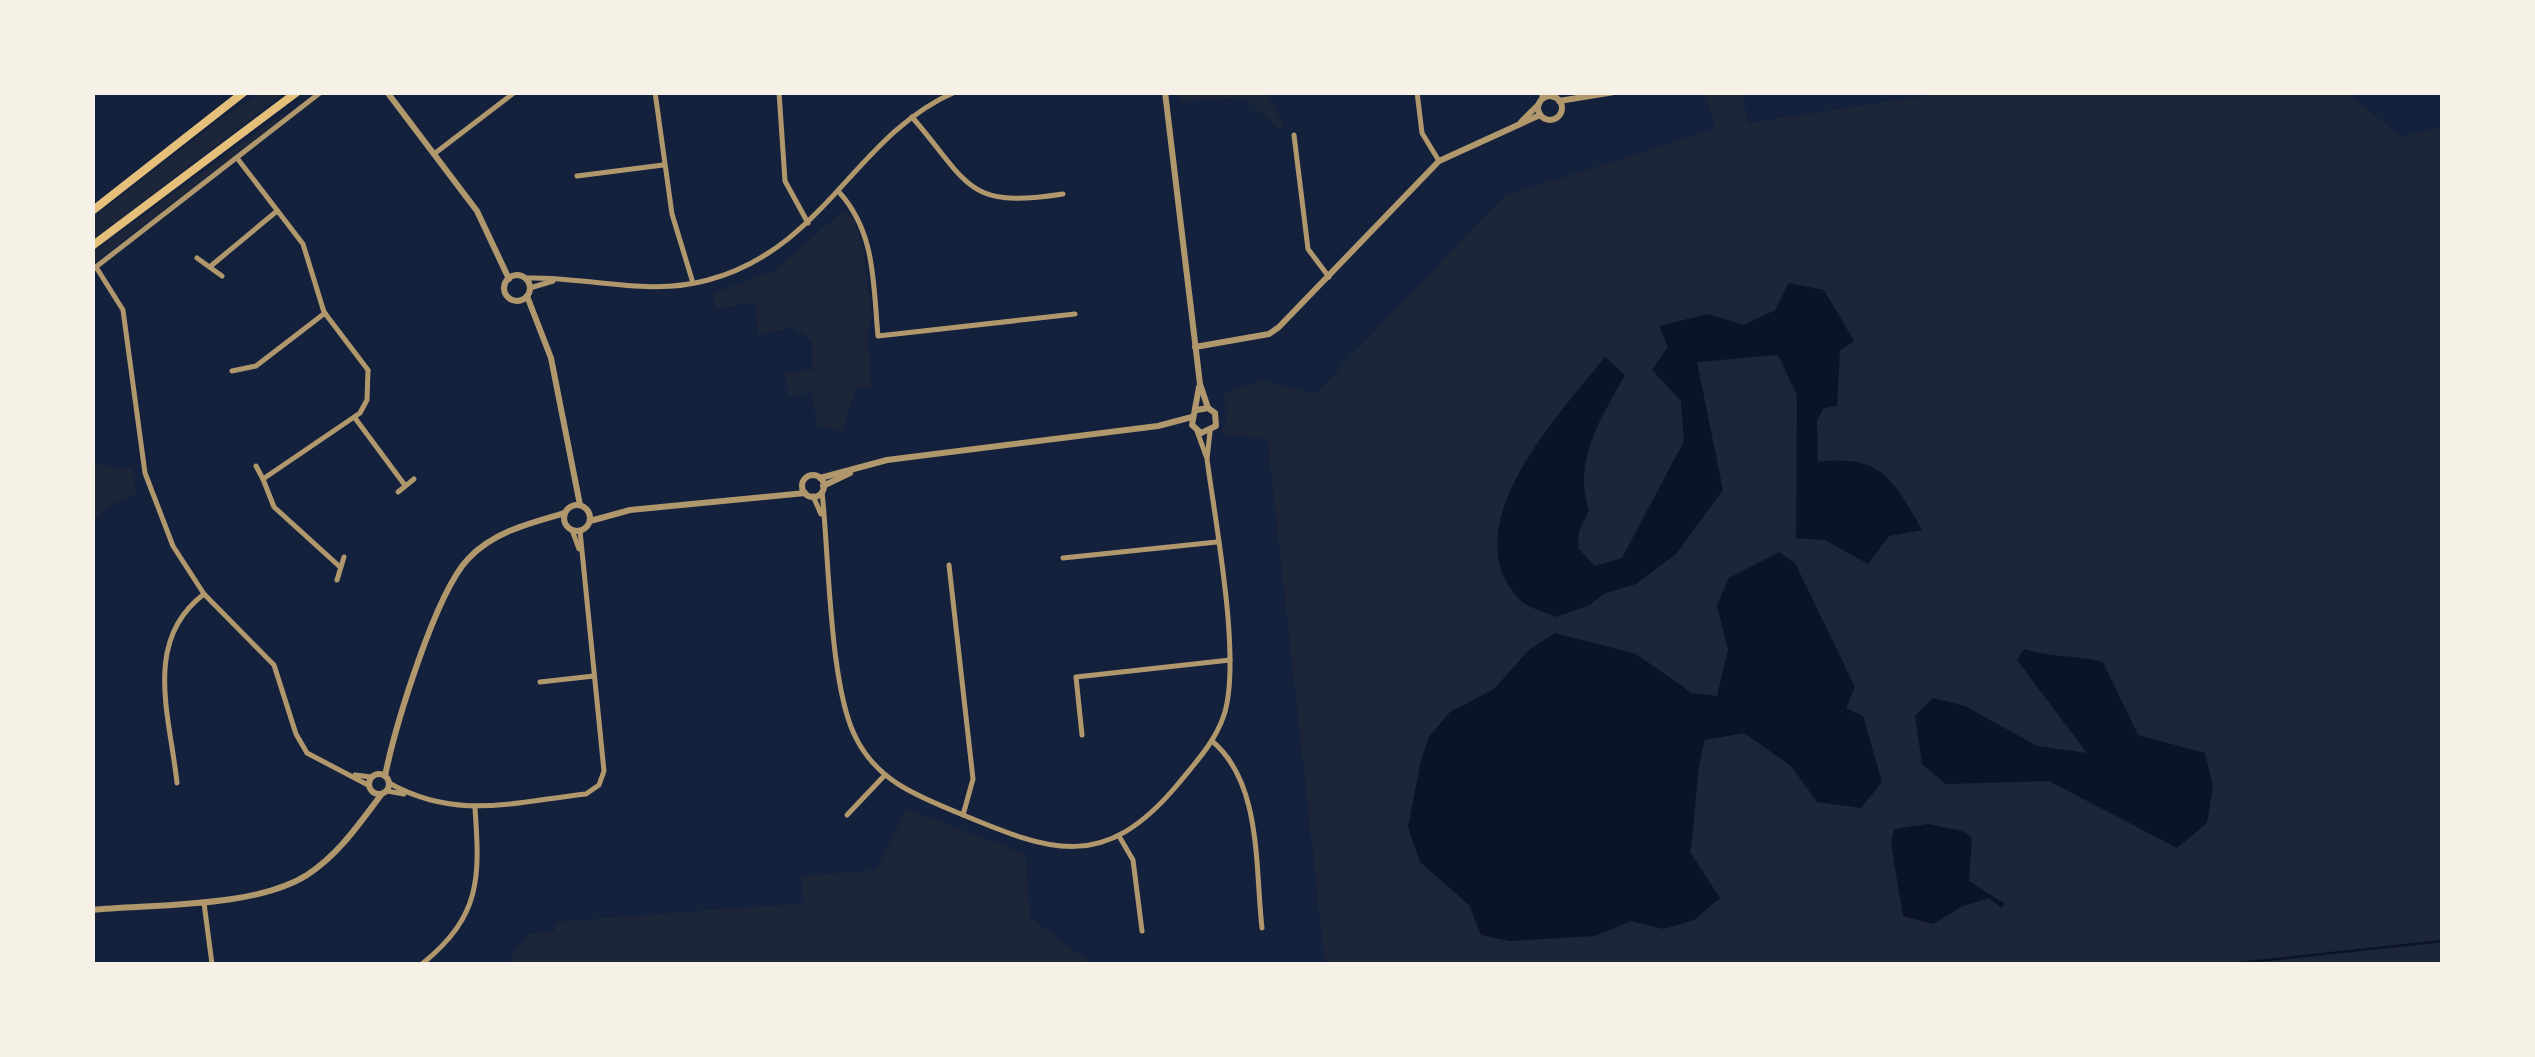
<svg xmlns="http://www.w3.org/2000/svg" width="2535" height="1057" viewBox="0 0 2535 1057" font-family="'PT Serif',serif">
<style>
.green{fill:#1d2539}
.water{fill:#0b132b}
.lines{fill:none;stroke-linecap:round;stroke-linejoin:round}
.stream{stroke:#0b132b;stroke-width:2.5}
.minor{stroke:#b1986c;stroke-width:5}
.tertiary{stroke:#b1986c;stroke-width:6}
.primary{stroke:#e5c07b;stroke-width:8}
</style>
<rect width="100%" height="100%" fill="#14213d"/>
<g class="green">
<polygon points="2347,92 2401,137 2442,127 2442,964 1325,964 1268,443 1264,438 1220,434 1228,416 1222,394 1263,381 1315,394 1504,196 1715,129 1705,93 1742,93 1748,123 1944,93"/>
<polygon points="262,93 284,93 93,240 93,218 223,117"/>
<polygon points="1179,93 1266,93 1284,124 1281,132 1244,97 1180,102"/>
<polygon points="282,114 285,117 93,264 93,252"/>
<polygon points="844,210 854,220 863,249 872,317 867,333 872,388 856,387 842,432 817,425 812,392 789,396 784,373 812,370 812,341 794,328 758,334 755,303 716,308 714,293 774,271"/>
<polygon points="93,461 118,470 131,467 137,494 108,506 93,520"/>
<polygon points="906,809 1025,854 1030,917 1092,964 506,964 527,935 555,931 555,922 804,903 801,876 876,870"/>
</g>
<g class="water">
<path d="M1789 283 1824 290 1854 341 1840 350 1837 406 1824 408 1817 421 1818 462C1881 454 1894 480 1922 530L1889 536 1868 564 1825 540 1796 538 1797 395 1778 355 1697 362 1723 490 1676 554 1636 584 1603 594 1590 605 1556 617C1545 612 1528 608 1520 600 1450 528 1559 415 1605 357L1625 375C1602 416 1572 462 1589 510L1579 531 1578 548 1595 566 1622 558 1684 441 1681 401 1652 370 1668 347 1659 326 1708 314 1744 325 1775 310Z"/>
<path d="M1779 552 1795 563 1855 687 1846 708 1863 716 1882 782 1861 808 1817 802 1791 766 1744 733 1705 740C1694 778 1697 814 1690 852L1720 898 1694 920 1664 929 1631 921 1595 936 1510 941 1481 935 1469 905 1420 862 1408 827 1421 760 1429 737 1450 712 1494 689 1529 650 1555 633 1636 654 1692 693 1717 696 1728 650 1717 605 1729 578Z"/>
<path d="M2024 649C2052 658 2076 655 2103 662L2138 735 2205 753 2213 786 2207 823 2177 848 2049 781 1946 784 1922 764 1915 716 1933 698 1965 706 2037 746 2087 753 2017 660Z"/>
<polygon points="1928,824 1962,831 1972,838 1969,881 2005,904 2001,908 1989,898 1963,906 1933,924 1903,916 1891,844 1894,829"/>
</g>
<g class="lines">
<polyline class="stream" points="2231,964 2442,941"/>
<g class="minor">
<polyline points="655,92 672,214 693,283"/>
<polyline points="779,92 785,181 808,223"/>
<polyline points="1417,92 1422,133 1439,161"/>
<polyline points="1542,92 1542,99"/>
<polyline points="1551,92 1553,97"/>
<polyline points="92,93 94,92"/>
<path d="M912 117C971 185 965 209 1063 194"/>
<polyline points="1294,135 1308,249 1329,277"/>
<polyline points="434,154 515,92"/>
<polyline points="237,158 303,244 324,312 368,370"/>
<polyline points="577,176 663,165"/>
<path d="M839 192C876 233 873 284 878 336L1075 314"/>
<polyline points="197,258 222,276"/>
<polyline points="212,265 277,211"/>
<polyline points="96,267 123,310 145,473 173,546 204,594 274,665 296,734 307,753 368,785"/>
<polyline points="92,270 321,92"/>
<path d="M525 278C586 276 648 297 708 280 825 249 855 135 955 92"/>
<polyline points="530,288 553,281"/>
<polyline points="232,371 256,366 325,313"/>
<polyline points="355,418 404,484"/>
<polyline points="1197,431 1206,456"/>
<polyline points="256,466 263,479"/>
<polyline points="398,492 414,479"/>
<path d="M822 492C829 553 829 687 856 738 877 780 915 795 956 812 1051 852 1104 873 1178 784 1196 762 1215 742 1224 715 1242 660 1215 521 1207 459L1210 432"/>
<polyline points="813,496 821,514"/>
<polyline points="572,530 579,549"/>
<polyline points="1063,558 1217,542"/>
<polyline points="949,565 973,779 963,815"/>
<polyline points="339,566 274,507 263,479 360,413 367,400 368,370"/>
<polyline points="337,580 344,557"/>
<polyline points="540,682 594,676"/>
<polyline points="1082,735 1076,677 1230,660"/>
<path d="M1212 741C1262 783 1255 867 1262 928"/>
<polyline points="355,775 371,777"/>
<path d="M177 783C170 716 142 641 204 594"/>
<path d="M389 783C457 821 514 802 586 794L599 785 604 771 580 531"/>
<polyline points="387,791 404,794"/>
<polyline points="847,815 884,776"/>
<polyline points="1119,836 1133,860 1142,931"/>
<polyline points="204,903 212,964"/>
<path d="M422 964C481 916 480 879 475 808"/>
</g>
<g class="tertiary">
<polyline points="387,92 477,211 509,279"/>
<polyline points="1165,92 1200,384 1208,408"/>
<circle cx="1550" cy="108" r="12"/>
<polyline points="1559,101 1614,92"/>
<polyline points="1521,122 1539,104"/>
<circle cx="517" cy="288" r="13"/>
<polyline points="527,296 551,358 580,505"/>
<polyline points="1195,347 1269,334 1279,327 1439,161 1540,115"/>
<polyline points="1197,410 1208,408 1215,413 1216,426 1201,433 1192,425 1199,387"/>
<circle cx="813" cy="486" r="11"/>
<polyline points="820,478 887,460 1158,426 1192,417"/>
<polyline points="823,486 850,473"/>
<circle cx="577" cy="518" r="13"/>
<polyline points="590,521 630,510 805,493"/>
<circle cx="379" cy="784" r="10"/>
<path d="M385 776C395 727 435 594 468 559 493 532 530 523 565 513"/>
<path d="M92 910C154 904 255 908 307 875 339 854 359 824 381 795"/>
</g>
<g class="primary">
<polyline points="92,211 244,92"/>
<polyline points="92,246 297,92"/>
</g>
</g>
<rect width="2535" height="1057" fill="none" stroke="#f6f1e7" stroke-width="190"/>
</svg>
